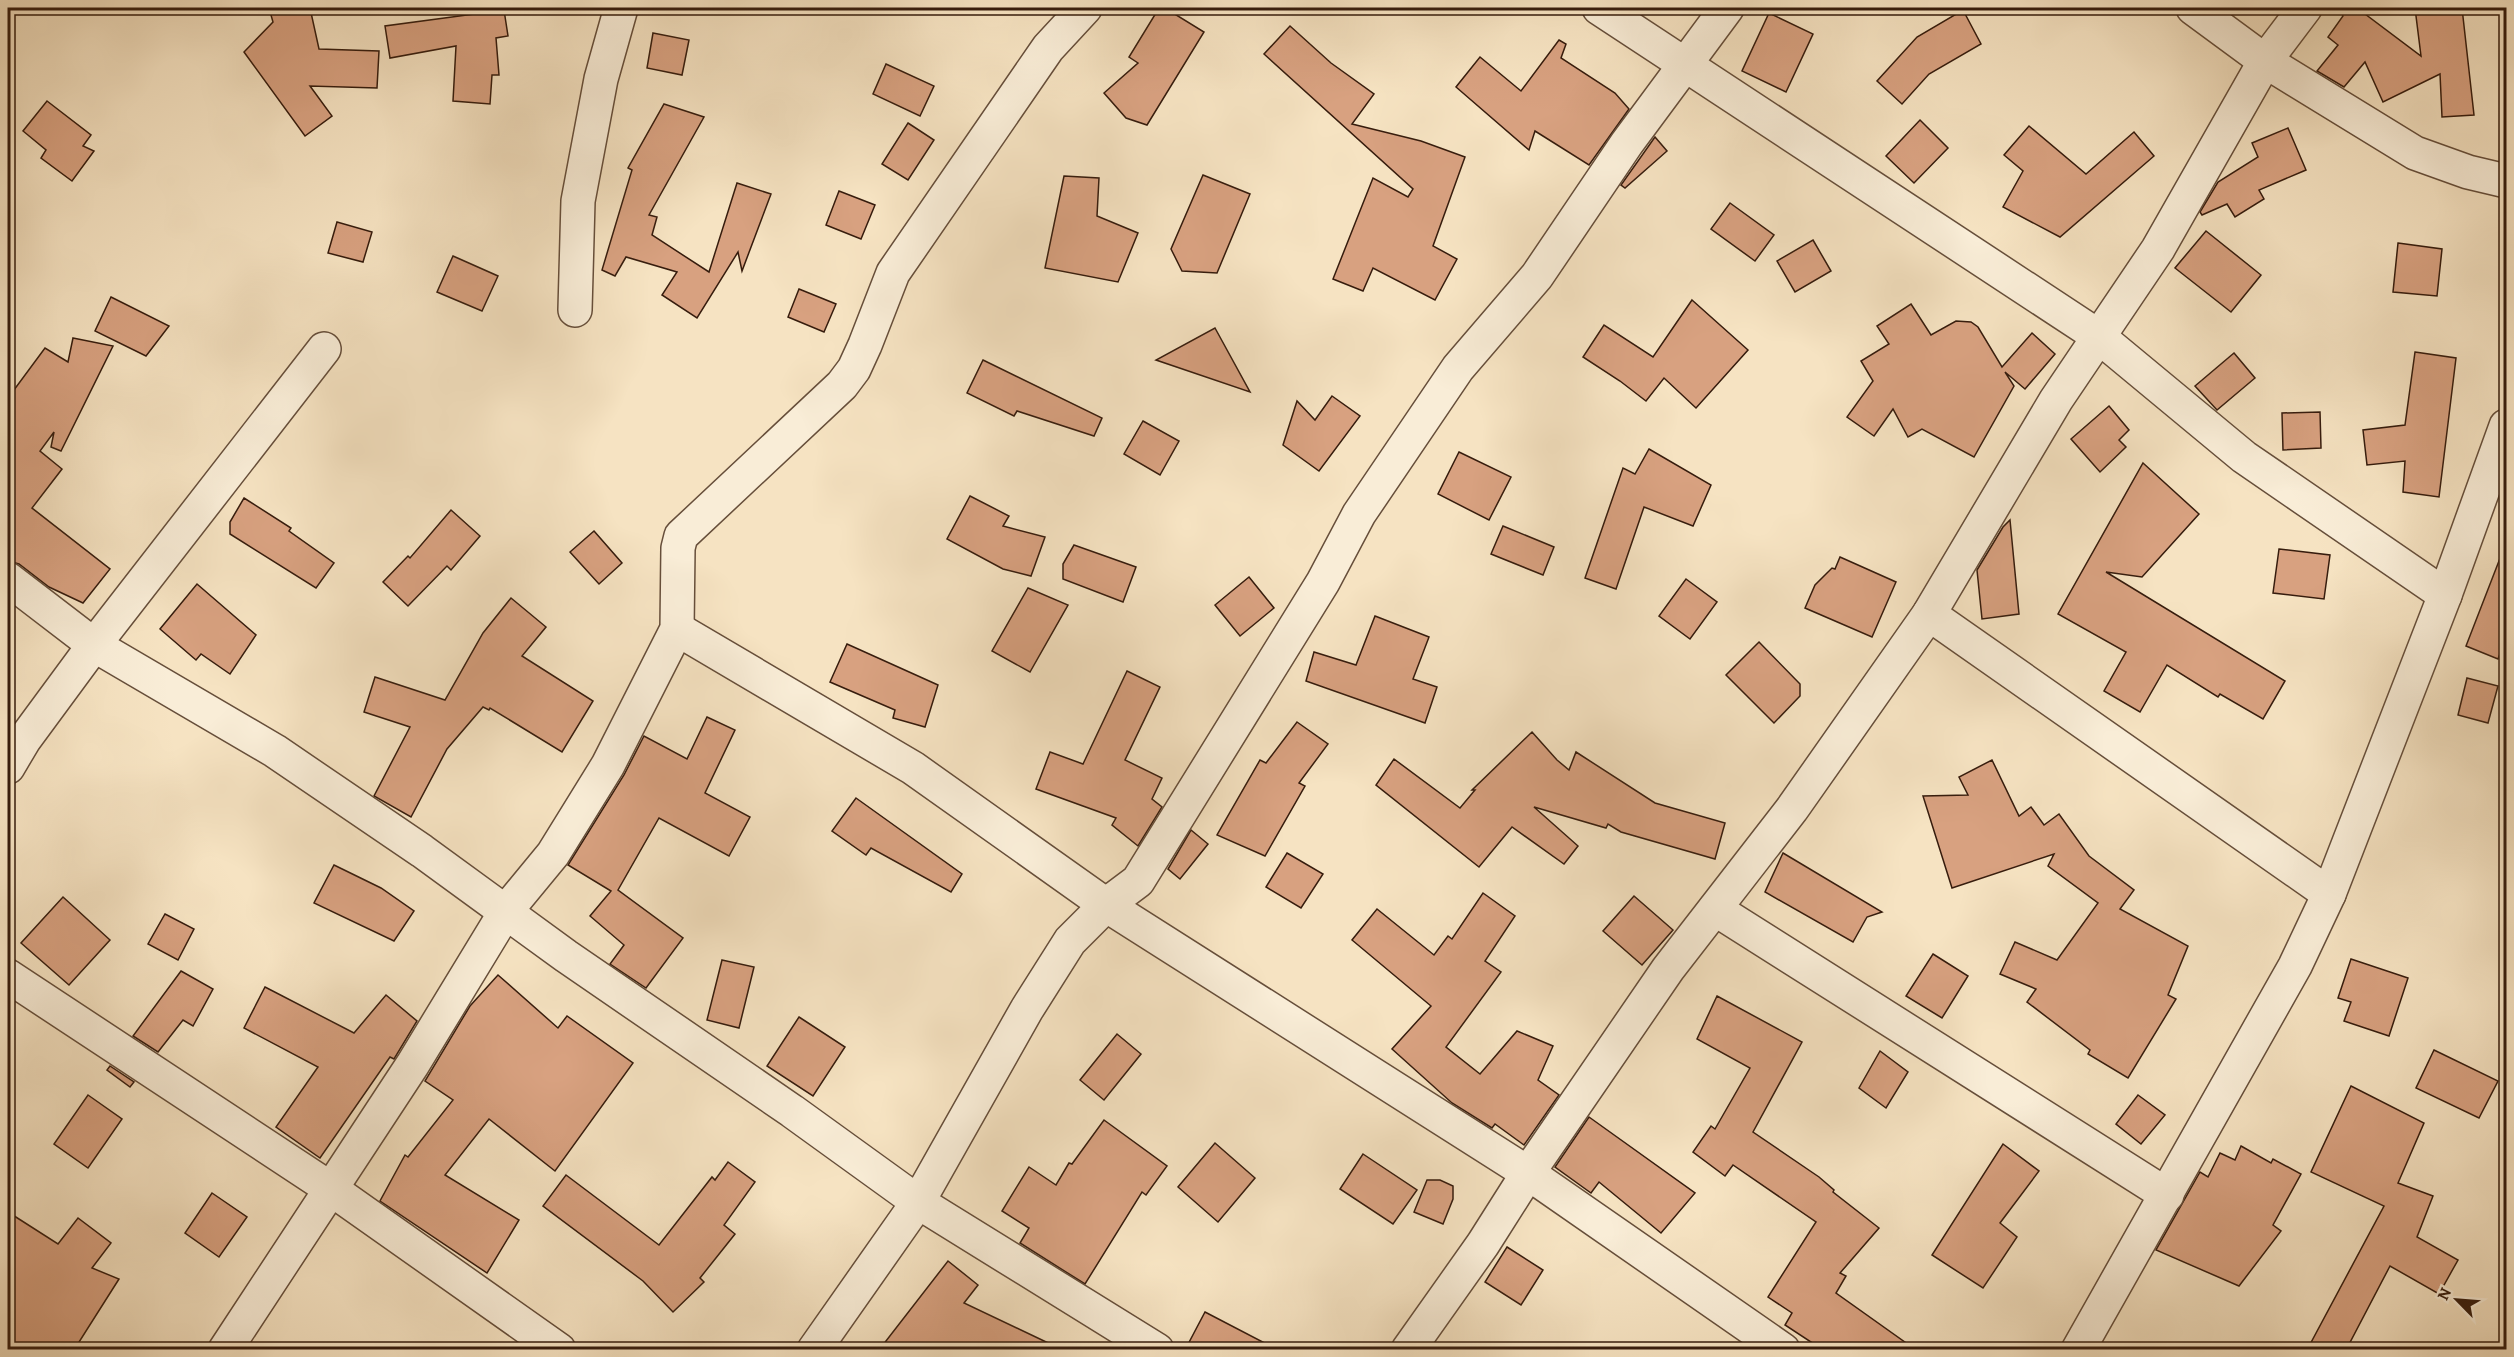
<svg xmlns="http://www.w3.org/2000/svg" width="2514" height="1357" viewBox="0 0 2514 1357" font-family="Alegreya,serif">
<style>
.building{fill:#d8a180;stroke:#361c0d;stroke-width:1.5}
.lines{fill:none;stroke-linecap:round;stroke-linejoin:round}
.street-casing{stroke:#664e3a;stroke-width:36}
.street{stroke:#f9edd7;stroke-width:33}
.rail{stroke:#361c0d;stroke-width:4.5;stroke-dasharray:10 10;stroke-linecap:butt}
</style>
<rect width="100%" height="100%" fill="#f6e3c2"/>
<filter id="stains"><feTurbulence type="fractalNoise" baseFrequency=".00333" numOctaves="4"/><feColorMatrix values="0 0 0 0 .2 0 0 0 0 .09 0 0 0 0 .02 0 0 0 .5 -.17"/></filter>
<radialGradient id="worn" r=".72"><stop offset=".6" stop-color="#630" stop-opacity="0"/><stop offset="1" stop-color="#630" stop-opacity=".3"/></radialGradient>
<g class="building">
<polygon points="269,8 310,8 319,49 379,51 377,88 310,86 332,116 305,136 244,52 273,22"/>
<polygon points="1159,8 1165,8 1204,32 1147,125 1126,118 1104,93 1138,63 1129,57"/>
<polygon points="2339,8 2357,8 2421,56 2415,8 2462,8 2474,115 2442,117 2440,74 2383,102 2365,62 2344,87 2317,71 2338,45 2328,37 2343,16"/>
<polygon points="504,10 508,36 496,38 499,75 492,75 490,104 453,101 456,46 390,58 385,26"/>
<polygon points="1963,10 1981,44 1929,74 1902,104 1877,81 1917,37"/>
<polygon points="1769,13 1813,34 1786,92 1742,71"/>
<polygon points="1290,26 1331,63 1374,94 1352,124 1421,141 1465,157 1433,246 1457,259 1435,300 1373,268 1363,291 1333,279 1373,178 1408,197 1413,189 1264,54"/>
<polygon points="653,33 689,40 682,75 647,68"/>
<polygon points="1559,40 1566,44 1561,58 1615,93 1629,109 1589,165 1535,131 1529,150 1456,87 1480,57 1521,91"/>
<polygon points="886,64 934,86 920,116 873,94"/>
<polygon points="47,101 91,135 83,146 94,151 72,181 41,158 46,150 23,131"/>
<polygon points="664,104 704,117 649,215 657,217 652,235 709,272 737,183 771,194 742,271 738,252 697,318 662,295 677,272 626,257 615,276 602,270 632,170 628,168"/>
<polygon points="1920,120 1948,148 1914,183 1886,156"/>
<polygon points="908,123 934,140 908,180 882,164"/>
<polygon points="2029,126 2086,174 2134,132 2154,156 2060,237 2003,207 2023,171 2004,155"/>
<polygon points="2288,128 2306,170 2259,190 2264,199 2235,217 2227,204 2202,215 2200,212 2218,182 2258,157 2252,143"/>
<polygon points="1655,137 1667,151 1625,188 1621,185"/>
<polygon points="1203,175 1250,194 1217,273 1182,271 1171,249"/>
<polygon points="1064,176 1099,178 1097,216 1138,233 1118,282 1045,268"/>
<polygon points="839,191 875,205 861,239 826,225"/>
<polygon points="1730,203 1774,235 1755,261 1711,229"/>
<polygon points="337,222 372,232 363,262 328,253"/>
<polygon points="2206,231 2261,275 2231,312 2175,268"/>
<polygon points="1813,240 1831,271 1795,292 1777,261"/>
<polygon points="2398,243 2442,249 2437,296 2393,292"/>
<polygon points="453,256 498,276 482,311 437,292"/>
<polygon points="799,289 836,304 824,332 788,317"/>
<polygon points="111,297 169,326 146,356 95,331"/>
<polygon points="1692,300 1748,350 1696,408 1664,378 1646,401 1620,381 1583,357 1604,325 1653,357"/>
<polygon points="1911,304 1931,335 1956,321 1971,322 1978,327 2002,367 2032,333 2055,354 2025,389 2005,372 2014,386 1974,457 1922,429 1908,437 1893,409 1874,436 1847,417 1873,381 1861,361 1889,344 1877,326"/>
<polygon points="1215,328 1250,392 1156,360"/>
<polygon points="73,338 113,346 61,451 51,447 54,432 40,451 62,469 32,508 110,569 83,603 49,587 19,564 8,561 8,398 45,348 68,362"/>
<polygon points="2415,352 2456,358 2439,497 2403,492 2405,461 2367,465 2363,430 2405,425"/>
<polygon points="2234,353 2255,378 2217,410 2195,386"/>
<polygon points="983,360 1102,418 1094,436 1017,411 1014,416 967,393"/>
<polygon points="1332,396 1360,416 1319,471 1283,445 1297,401 1315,420"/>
<polygon points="2109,406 2129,430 2119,440 2126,447 2100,472 2071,439"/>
<polygon points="2320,412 2321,448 2283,450 2282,413"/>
<polygon points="1143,421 1179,441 1160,475 1124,454"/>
<polygon points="1649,449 1711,485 1693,526 1644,507 1616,589 1585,578 1623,468 1635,474"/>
<polygon points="1459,452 1511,477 1489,520 1438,494"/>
<polygon points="2143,463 2199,514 2142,577 2106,572 2285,681 2263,719 2220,694 2218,697 2167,665 2140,712 2104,691 2126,652 2058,614"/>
<polygon points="970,496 1009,516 1003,526 1045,537 1031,576 1003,569 947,539"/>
<polygon points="244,498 291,528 289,531 334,563 316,588 230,534 230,522"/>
<polygon points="451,510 480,536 451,570 447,566 408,606 383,582 408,556 410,558"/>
<polygon points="2010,520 2019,614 1982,619 1977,570 2003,527"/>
<polygon points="1503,526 1554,547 1543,575 1491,554"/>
<polygon points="594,531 622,563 599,584 570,552"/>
<polygon points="1074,545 1136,567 1123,602 1063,579 1063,564"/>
<polygon points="2504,548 2506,549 2506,637 2498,659 2466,646"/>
<polygon points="2279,549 2330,555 2324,599 2273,593"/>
<polygon points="1840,557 1896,582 1872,637 1805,608 1815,585 1832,568 1835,569"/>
<polygon points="1249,577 1274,608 1240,636 1215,605"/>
<polygon points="1686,579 1717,602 1690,639 1659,616"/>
<polygon points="197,584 256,635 230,674 201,654 196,660 160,629"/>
<polygon points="1028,588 1068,605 1030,672 992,651"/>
<polygon points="511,598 546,627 522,656 593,701 562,752 490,708 489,710 483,707 447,749 411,817 374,796 410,727 364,712 375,677 445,700 483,633"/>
<polygon points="1375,616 1429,637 1413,679 1437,687 1425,723 1306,681 1314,652 1356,665"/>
<polygon points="1759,642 1800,684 1800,696 1774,723 1726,675"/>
<polygon points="847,644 938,685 925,727 893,718 895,710 830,682"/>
<polygon points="1127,671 1160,687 1125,760 1162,778 1152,799 1162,807 1138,846 1112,825 1116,818 1036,789 1050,752 1083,764"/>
<polygon points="2467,678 2498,686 2488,723 2458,715"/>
<polygon points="707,717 735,730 705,793 750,817 729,856 659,818 618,890 683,938 646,988 610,964 624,945 590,916 611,891 568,865 624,775 644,736 687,759"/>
<polygon points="1297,722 1328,744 1299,783 1305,786 1265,856 1217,835 1260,760 1266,763"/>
<polygon points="1532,732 1557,760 1569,770 1576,752 1655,803 1725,823 1715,859 1621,832 1608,824 1606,828 1534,807 1578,846 1564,864 1512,827 1479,867 1376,785 1394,759 1460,808 1475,790 1472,790"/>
<polygon points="1992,760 2019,816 2031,807 2044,825 2059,814 2089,856 2134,890 2120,909 2188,946 2168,995 2176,999 2128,1078 2088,1054 2090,1050 2027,1002 2036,989 2000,974 2015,942 2057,960 2098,903 2048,866 2054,854 1952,888 1923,796 1968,795 1959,777"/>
<polygon points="856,798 962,874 951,892 871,848 866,855 832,831"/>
<polygon points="1191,830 1208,844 1180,879 1168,869"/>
<polygon points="1287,853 1323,874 1301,908 1266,887"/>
<polygon points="1783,853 1882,912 1867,917 1853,942 1765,892"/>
<polygon points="334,865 381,888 414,911 394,941 314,903"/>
<polygon points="1483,893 1515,916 1485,961 1501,972 1446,1047 1480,1074 1517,1031 1553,1046 1538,1080 1559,1095 1524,1145 1495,1124 1492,1128 1452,1103 1392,1049 1431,1006 1352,940 1377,909 1434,955 1448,936 1452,939"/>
<polygon points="1634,896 1673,930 1642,965 1603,931"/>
<polygon points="63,897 110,940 69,985 21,943"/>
<polygon points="165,914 194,929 178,960 148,944"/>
<polygon points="1933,954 1968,976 1942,1018 1906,996"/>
<polygon points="2351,959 2408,978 2389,1036 2344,1021 2351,1002 2338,998"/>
<polygon points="722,960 754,967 739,1028 707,1020"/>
<polygon points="181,971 213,989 193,1026 183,1020 158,1052 133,1036"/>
<polygon points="498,975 558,1028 567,1016 633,1063 555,1171 489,1119 445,1175 519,1220 487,1273 380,1201 405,1155 408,1157 453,1100 425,1081 470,1006"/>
<polygon points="265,987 354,1033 386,995 417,1021 394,1059 390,1057 320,1158 276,1127 318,1067 244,1028"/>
<polygon points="1717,996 1802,1042 1753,1132 1819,1177 1834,1190 1833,1192 1879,1228 1840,1273 1846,1276 1836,1293 1916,1350 1823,1350 1785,1325 1792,1313 1768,1297 1816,1222 1733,1165 1725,1176 1693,1152 1711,1126 1715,1129 1750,1068 1697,1039"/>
<polygon points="799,1017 845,1047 813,1096 767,1066"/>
<polygon points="1117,1034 1141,1054 1104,1100 1080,1080"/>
<polygon points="2434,1050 2498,1081 2479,1118 2416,1088"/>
<polygon points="1880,1051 1908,1072 1886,1108 1859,1088"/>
<polygon points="110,1066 134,1082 130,1087 107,1070"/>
<polygon points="2351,1086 2424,1123 2398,1183 2433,1196 2417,1237 2458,1260 2439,1294 2390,1266 2346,1350 2307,1350 2384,1206 2311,1172"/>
<polygon points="88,1095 122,1119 88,1168 54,1144"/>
<polygon points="2138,1095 2165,1115 2141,1144 2116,1124"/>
<polygon points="1589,1117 1695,1193 1661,1233 1599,1182 1591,1193 1555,1167"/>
<polygon points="1104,1120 1167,1166 1146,1195 1142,1192 1085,1284 1020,1243 1029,1228 1002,1211 1029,1167 1056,1185 1069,1163 1072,1164"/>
<polygon points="1215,1143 1255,1178 1218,1222 1178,1187"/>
<polygon points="2003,1144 2039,1171 2000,1223 2017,1237 1983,1288 1932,1255"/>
<polygon points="2241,1146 2271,1163 2273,1159 2301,1174 2273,1225 2281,1231 2239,1286 2156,1250 2200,1172 2208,1177 2220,1153 2235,1160"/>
<polygon points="1363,1154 1417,1190 1393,1224 1340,1189"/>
<polygon points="728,1162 755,1182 724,1225 735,1234 700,1278 704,1282 673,1312 643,1281 543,1206 566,1175 659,1245 712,1177 715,1180"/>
<polygon points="1427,1180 1440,1180 1453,1186 1453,1199 1443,1224 1414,1212"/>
<polygon points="212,1193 247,1217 219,1257 185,1233"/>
<polygon points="8,1212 58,1244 78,1218 111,1243 92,1268 119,1279 74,1350 8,1350"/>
<polygon points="1507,1247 1543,1270 1521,1305 1485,1282"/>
<polygon points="948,1261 978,1285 964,1303 1063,1350 879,1350"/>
<polygon points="1205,1312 1278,1350 1185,1350"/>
</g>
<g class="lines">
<defs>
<g id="street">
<polyline points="1599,8 2098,336 2244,457 2445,595"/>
<polyline points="2193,8 2265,61 2415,153 2468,172 2506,181"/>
<polyline points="575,310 578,201 601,79 621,8"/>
<polyline points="8,579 94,645 275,751 422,851 566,956 792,1111 918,1202 1157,1350"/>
<polyline points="1929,614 2329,894"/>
<polyline points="677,629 913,768 1106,905 1528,1173 1783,1350"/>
<polyline points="8,767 24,740 94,645 324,349"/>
<polyline points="1715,909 2167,1195"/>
<polyline points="8,976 331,1189 559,1350"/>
<polyline points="225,1350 413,1064 506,911 553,854 608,765 677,629 678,548 681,536 842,385 854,369 865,345 893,273 1048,48 1085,8"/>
<polyline points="814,1350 918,1202 1027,1009 1070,941 1106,905 1138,881 1323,582 1359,514 1458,368 1537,276 1627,143 1727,8"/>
<polyline points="1408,1350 1483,1244 1528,1173 1668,969 1792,809 1929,614 2056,400 2158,249 2265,61 2305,8"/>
<polyline points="2078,1350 2295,966 2329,894 2445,595 2506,426"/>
</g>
</defs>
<use href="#street" class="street-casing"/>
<use href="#street" class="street"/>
<polyline class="rail" points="2498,1350 2506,1329"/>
</g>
<rect width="2514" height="1357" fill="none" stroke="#f6e3c2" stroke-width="30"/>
<rect x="9" y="9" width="2496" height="1339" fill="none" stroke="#361c0d" stroke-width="3"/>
<rect x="15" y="15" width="2484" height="1327" fill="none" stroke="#361c0d" stroke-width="1.5"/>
<g transform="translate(2457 1300) rotate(295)" stroke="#f9edd7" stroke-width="4.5" paint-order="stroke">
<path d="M0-4.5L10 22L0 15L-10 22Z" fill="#361c0d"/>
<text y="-9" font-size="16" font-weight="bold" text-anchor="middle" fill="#361c0d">N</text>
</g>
<rect width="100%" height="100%" filter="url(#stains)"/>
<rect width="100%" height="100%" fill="url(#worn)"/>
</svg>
